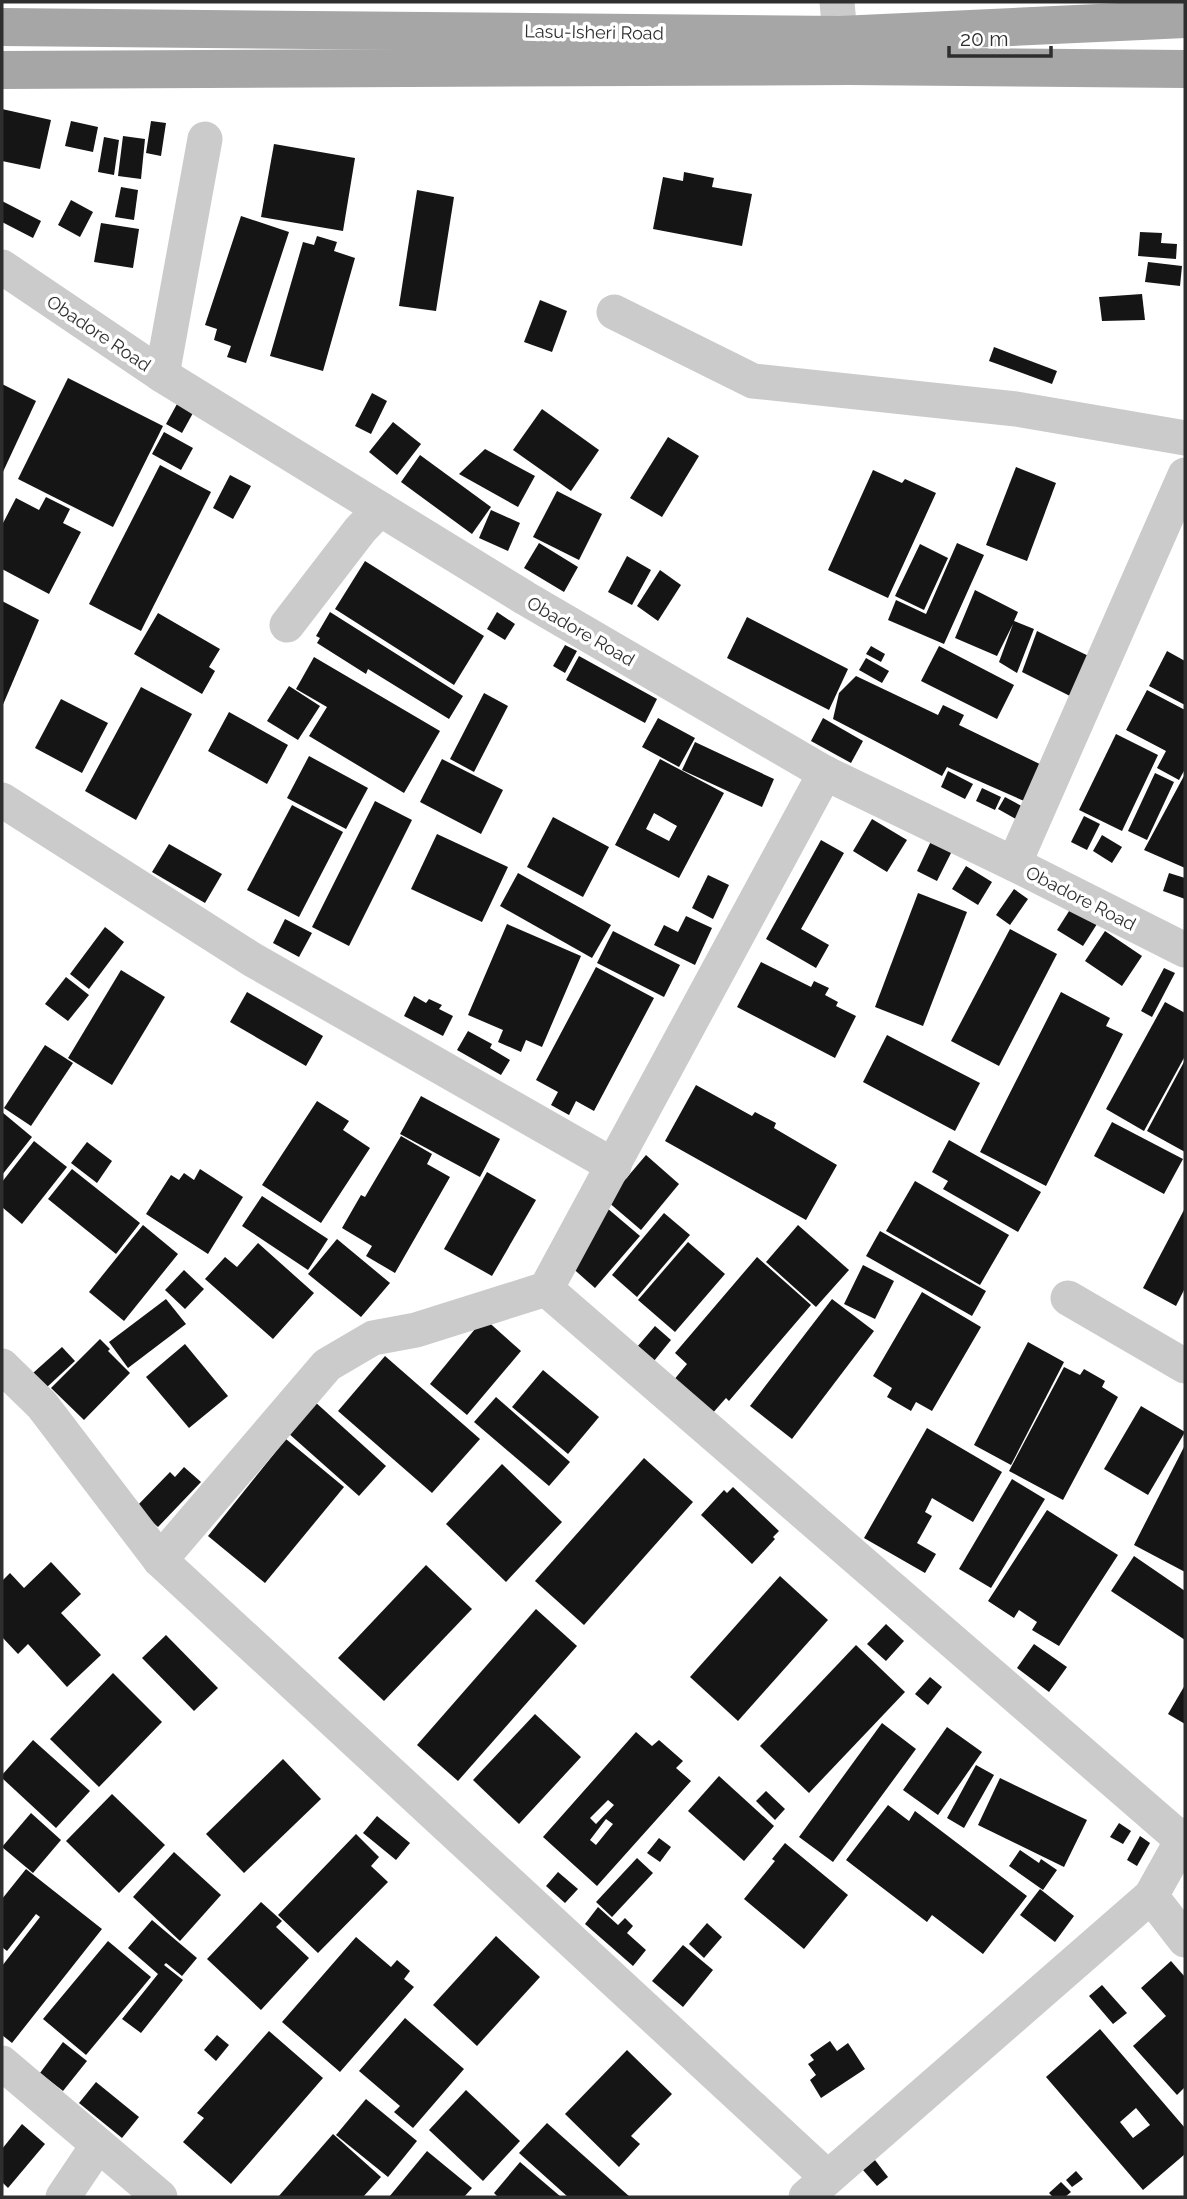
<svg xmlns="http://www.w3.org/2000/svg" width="1187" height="2199" viewBox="0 0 1187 2199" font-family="Raleway,sans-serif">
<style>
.building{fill:#151515;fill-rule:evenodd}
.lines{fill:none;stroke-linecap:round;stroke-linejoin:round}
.minor{stroke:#cbcbcb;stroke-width:35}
.major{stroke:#a6a6a6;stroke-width:38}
.labels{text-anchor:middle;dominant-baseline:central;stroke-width:7;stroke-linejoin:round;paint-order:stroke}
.street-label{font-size:18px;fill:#2e2e2e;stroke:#fff}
</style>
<rect width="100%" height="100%" fill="#fff"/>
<g class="building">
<polygon points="2,109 51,120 40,169 2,161"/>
<polygon points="71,121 98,127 93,152 65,146"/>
<polygon points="151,121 166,123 161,156 146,153"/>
<polygon points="123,136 145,139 141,179 118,176"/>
<polygon points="104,137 119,140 114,175 98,172"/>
<polygon points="274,144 355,158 343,231 261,217"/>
<polygon points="684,172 714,178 712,187 752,194 742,246 653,229 663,177 683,181"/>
<polygon points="121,187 138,190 134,220 115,217"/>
<polygon points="417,190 454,197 436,311 399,306"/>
<polygon points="71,200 93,212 80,237 58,225"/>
<polygon points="2,201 41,221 33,238 2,222"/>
<polygon points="241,216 289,232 246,363 227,357 231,346 214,340 217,329 205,325"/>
<polygon points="101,223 139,229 133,268 94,262"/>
<polygon points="1140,232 1162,233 1161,243 1177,244 1176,259 1138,256"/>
<polygon points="317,236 337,242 334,251 355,258 323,371 270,356 303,242 314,245"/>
<polygon points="1148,262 1182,266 1180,286 1145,282"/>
<polygon points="1142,294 1145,320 1102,321 1099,297"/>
<polygon points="540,300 567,311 552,352 524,342"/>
<polygon points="994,347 1057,371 1052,384 989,361"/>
<polygon points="68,378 163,426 113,527 18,479"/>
<polygon points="2,384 36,401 2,474"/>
<polygon points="372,393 387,401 371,434 355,426"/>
<polygon points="177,404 193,413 182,433 166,424"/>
<polygon points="542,409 599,450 571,491 513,450"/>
<polygon points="393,422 421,444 397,475 369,452"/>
<polygon points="164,432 193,448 181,470 152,454"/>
<polygon points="668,437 699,456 662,517 630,498"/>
<polygon points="485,449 535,476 518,507 459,474"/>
<polygon points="420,455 491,507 472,534 401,482"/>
<polygon points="160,465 211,492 141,631 89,604"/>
<polygon points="1016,467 1056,483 1027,561 986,545"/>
<polygon points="873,470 902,483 905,479 936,493 888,598 828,570"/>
<polygon points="230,475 251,486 233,519 213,508"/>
<polygon points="557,491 602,514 579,560 533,537"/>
<polygon points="46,497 70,509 63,523 81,532 49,594 2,569 2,525 16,498 39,510"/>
<polygon points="491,510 520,523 508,551 479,538"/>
<polygon points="539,543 578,567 564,592 524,568"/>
<polygon points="957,543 984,555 944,644 888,620 896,600 926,614"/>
<polygon points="920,544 948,558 924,610 895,596"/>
<polygon points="627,556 651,570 632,605 608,592"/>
<polygon points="365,561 484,636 454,685 335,609"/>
<polygon points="660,570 681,585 658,621 637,606"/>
<polygon points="975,590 1018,612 1014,621 1034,629 1017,673 999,662 1013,624 997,656 955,638"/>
<polygon points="2,601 39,620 2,707"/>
<polygon points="330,612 463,696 449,719 368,669 366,674 317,643 320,638 316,636"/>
<polygon points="497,612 515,624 505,640 487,629"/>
<polygon points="158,613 220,649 209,667 215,671 202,694 134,654"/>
<polygon points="747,617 848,669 829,710 727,658"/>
<polygon points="1037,631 1101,662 1082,702 1022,672"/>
<polygon points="565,645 577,651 565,673 553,666"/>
<polygon points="871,646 885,654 881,662 866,654"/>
<polygon points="939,646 1014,685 997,719 921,681"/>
<polygon points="1167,651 1185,661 1185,705 1149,686"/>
<polygon points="579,656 657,699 645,723 566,680"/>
<polygon points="314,657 440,731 404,793 309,736 327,707 296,689"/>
<polygon points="866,658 889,671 882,683 859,670"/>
<polygon points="856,676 938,715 943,705 964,715 959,725 1048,768 1031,804 947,767 942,776 833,719 839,693"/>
<polygon points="289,686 320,706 298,740 267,721"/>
<polygon points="141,687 192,714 136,820 85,791"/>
<polygon points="1147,690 1185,710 1185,769 1179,780 1157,768 1166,751 1126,730"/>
<polygon points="484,693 508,706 474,772 450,759"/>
<polygon points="61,699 108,723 82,773 35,748"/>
<polygon points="229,712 288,745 267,784 208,751"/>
<polygon points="658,718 695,738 679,767 642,747"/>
<polygon points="823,718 863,741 851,763 811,741"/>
<polygon points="1116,734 1158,755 1122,831 1079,810"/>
<polygon points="695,742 774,779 762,807 682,770"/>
<polygon points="309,756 368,788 346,829 287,798"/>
<polygon points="442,759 503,790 481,834 420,802"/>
<path d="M660 759 724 793 679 878 615 845ZM654 813 677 826 669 841 646 829Z"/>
<polygon points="948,771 973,784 965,799 941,787"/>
<polygon points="1155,773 1174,782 1147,840 1128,831"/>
<polygon points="1185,774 1185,868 1144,850"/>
<polygon points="982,788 1001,797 995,810 976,801"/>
<polygon points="1005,797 1027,809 1021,822 998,809"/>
<polygon points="375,801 412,820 349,946 312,927"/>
<polygon points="292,805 343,832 299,917 247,890"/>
<polygon points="1084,816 1100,824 1087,850 1071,842"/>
<polygon points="553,817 609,847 583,897 527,867"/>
<polygon points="872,819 907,840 887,872 853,851"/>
<polygon points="437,834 508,867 482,922 411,889"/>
<polygon points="1102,835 1122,847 1112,863 1093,851"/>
<polygon points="932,839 953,849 937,881 917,871"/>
<polygon points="821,840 844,853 801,929 829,945 816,968 766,939"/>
<polygon points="169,844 222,874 205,903 152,872"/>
<polygon points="966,866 992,882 978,905 952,889"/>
<polygon points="518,873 611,925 592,958 500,906"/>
<polygon points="1169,873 1185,878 1185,899 1163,891"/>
<polygon points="708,875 729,885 713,919 692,908"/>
<polygon points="1014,889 1028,899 1010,925 996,915"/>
<polygon points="918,893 967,912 923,1026 875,1007"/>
<polygon points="1071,908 1097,924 1083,946 1057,930"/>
<polygon points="686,916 712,928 695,965 654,945 664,925 678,932"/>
<polygon points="285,919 312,933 299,957 273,943"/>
<polygon points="507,924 581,956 542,1047 526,1040 521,1052 498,1042 503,1030 468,1015"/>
<polygon points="105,927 124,942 89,989 70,974"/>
<polygon points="1010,929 1057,954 999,1066 951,1041"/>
<polygon points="613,931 680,965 664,997 597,963"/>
<polygon points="1105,931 1142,956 1122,986 1085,961"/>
<polygon points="761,962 811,987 814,981 829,988 825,995 838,1002 836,1006 856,1016 835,1058 737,1007"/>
<polygon points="596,967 654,998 594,1111 576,1101 569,1115 551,1105 558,1092 536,1080"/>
<polygon points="1164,968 1175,973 1152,1017 1141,1011"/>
<polygon points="121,970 165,997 112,1085 68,1058"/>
<polygon points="66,977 89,995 68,1021 45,1004"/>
<polygon points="247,992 323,1036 306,1066 230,1022"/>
<polygon points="1061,992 1110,1018 1106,1026 1123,1034 1046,1186 980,1152"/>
<polygon points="414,996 426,1003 429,999 442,1005 439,1009 453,1016 443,1036 404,1016"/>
<polygon points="1165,1002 1185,1013 1185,1056 1144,1131 1106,1109"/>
<polygon points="468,1031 492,1044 490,1048 510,1060 501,1075 457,1050"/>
<polygon points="887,1035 980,1083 955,1131 863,1082"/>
<polygon points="45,1045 73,1063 31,1126 4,1108"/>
<polygon points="1185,1060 1185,1152 1147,1131"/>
<polygon points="696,1085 752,1116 755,1112 776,1123 774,1128 837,1165 806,1220 665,1141"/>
<polygon points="421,1096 500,1139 480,1177 400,1134"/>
<polygon points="317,1101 349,1121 343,1130 370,1148 321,1223 262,1185"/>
<polygon points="2,1112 32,1137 2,1175"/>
<polygon points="1112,1122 1183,1159 1164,1194 1094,1156"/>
<polygon points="401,1136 432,1154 427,1164 450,1177 395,1273 366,1256 372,1246 342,1228 361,1195 365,1197"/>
<polygon points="949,1140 1041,1192 1018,1232 943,1189 948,1181 932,1172"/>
<polygon points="34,1141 67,1167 22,1224 2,1207 2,1182"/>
<polygon points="87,1142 112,1161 97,1183 71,1163"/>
<polygon points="646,1155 679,1184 641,1230 607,1201"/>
<polygon points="72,1169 140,1223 116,1254 48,1199"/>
<polygon points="200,1169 243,1197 208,1254 146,1214 171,1175 179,1180 184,1173 194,1180"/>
<polygon points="487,1172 536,1200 492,1276 444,1249"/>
<polygon points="915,1181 1009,1235 980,1285 886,1231"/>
<polygon points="262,1196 328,1239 308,1270 242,1226"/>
<polygon points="607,1208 640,1236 595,1288 569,1265"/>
<polygon points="1185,1208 1185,1288 1176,1306 1143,1288"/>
<polygon points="664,1213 690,1235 637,1297 612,1275"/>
<polygon points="143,1225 178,1254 124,1321 89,1292"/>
<polygon points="798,1225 849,1270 816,1307 766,1262"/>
<polygon points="880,1231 986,1291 972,1316 866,1256"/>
<polygon points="337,1239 390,1283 361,1317 308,1274"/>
<polygon points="688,1242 725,1274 675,1332 638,1300"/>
<polygon points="258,1243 314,1293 273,1339 205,1279 225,1257 237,1267"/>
<polygon points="757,1257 811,1305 729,1401 726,1398 711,1415 673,1381 687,1364 675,1353"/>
<polygon points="863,1265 894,1281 875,1319 844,1304"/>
<polygon points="184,1270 204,1289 185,1309 165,1290"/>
<polygon points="922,1292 981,1327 932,1411 916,1402 911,1411 887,1397 892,1388 873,1376"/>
<polygon points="166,1299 186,1324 128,1368 109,1342"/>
<polygon points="832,1299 874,1331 792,1439 750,1406"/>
<polygon points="484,1318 521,1351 467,1415 430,1384"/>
<polygon points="655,1326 671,1340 654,1361 637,1347"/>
<polygon points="100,1339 110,1349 108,1351 130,1373 84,1420 51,1388"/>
<polygon points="1028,1342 1064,1362 1011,1465 974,1445"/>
<polygon points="185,1344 228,1396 189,1428 146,1377"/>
<polygon points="62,1347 75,1361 46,1388 33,1373"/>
<polygon points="385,1356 480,1439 432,1493 338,1411"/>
<polygon points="1064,1367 1080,1375 1084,1369 1105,1381 1102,1387 1118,1397 1063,1500 1009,1471"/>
<polygon points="543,1370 599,1417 568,1454 512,1407"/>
<polygon points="496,1397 570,1462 549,1486 474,1422"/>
<polygon points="314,1401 386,1466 359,1496 287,1432"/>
<polygon points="1141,1406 1185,1432 1148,1495 1104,1469"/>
<polygon points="927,1428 1002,1472 973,1522 932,1498 925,1512 932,1516 917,1543 936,1554 925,1573 864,1538"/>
<polygon points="286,1439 344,1487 265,1583 208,1536"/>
<polygon points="1185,1445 1185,1572 1134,1545"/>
<polygon points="644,1458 693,1502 584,1625 535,1581"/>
<polygon points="502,1464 562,1522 506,1582 446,1524"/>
<polygon points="184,1467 201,1482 158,1527 136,1507 170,1472 175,1477"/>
<polygon points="1012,1479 1045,1499 991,1588 959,1569"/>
<polygon points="733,1487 779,1531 773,1537 775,1539 752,1564 701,1515 724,1490 727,1493"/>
<polygon points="1047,1510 1118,1555 1059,1646 1032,1630 1037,1622 1019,1610 1014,1618 988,1601"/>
<polygon points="1134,1556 1185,1591 1185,1640 1111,1591"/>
<polygon points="51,1562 81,1594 61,1613 101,1655 67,1687 28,1644 18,1654 2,1637 2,1581 10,1573 24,1588"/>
<polygon points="426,1565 472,1609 384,1701 338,1658"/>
<polygon points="780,1576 828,1620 738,1721 690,1677"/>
<polygon points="536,1609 577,1646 458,1781 417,1745"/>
<polygon points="886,1624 904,1641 886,1661 867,1644"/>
<polygon points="166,1635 218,1688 194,1711 142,1658"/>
<polygon points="1034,1644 1067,1667 1049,1692 1017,1668"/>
<polygon points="856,1645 905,1692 809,1793 760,1746"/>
<polygon points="113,1673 162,1722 99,1787 50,1739"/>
<polygon points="930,1677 942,1687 928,1705 915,1694"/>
<polygon points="1185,1685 1185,1724 1168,1714"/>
<polygon points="535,1714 581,1757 519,1824 473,1780"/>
<polygon points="882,1723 916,1749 833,1862 799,1837"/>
<polygon points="947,1727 982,1752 938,1815 903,1790"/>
<path d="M636 1732 652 1746 659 1740 683 1761 676 1768 691 1781 597 1886 543 1837ZM608 1800 614 1805 596 1824 590 1818ZM606 1819 613 1824 596 1845 590 1840Z"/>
<polygon points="33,1740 90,1791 56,1828 2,1778 2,1775"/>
<polygon points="283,1759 321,1799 244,1873 206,1834"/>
<polygon points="976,1765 994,1775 964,1828 947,1818"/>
<polygon points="719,1776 774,1826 744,1861 688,1811"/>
<polygon points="1000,1778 1087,1820 1064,1867 978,1825"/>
<polygon points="766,1791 785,1809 775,1820 756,1801"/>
<polygon points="112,1794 165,1845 119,1893 66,1841"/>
<polygon points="888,1805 909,1821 915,1811 1027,1896 983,1954 932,1915 927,1922 846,1860"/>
<polygon points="31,1813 61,1840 33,1873 2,1847"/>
<polygon points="377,1816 410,1843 396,1860 363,1833"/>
<polygon points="1119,1823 1131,1831 1123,1844 1110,1837"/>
<polygon points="356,1834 379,1857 371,1866 388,1882 318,1953 278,1915"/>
<polygon points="1140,1836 1150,1843 1137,1866 1127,1860"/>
<polygon points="659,1838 671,1847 660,1862 647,1853"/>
<polygon points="785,1843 848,1895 804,1949 744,1899 775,1861 772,1859"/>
<polygon points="1020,1850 1039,1863 1041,1859 1057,1870 1043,1890 1009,1866"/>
<polygon points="174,1852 221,1895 180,1941 133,1897"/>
<polygon points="637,1858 653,1873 612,1917 596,1902"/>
<polygon points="26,1869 102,1929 12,2043 2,2035 2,1966 40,1917 36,1914 7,1951 2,1947 2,1899"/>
<polygon points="558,1872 578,1889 565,1903 546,1886"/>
<polygon points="1040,1889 1074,1916 1055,1942 1020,1915"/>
<polygon points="261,1902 282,1921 276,1927 309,1958 261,2010 207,1959"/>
<polygon points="598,1907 618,1925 625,1918 633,1926 627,1933 646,1950 633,1966 585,1924"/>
<polygon points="152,1920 197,1958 182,1976 166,1963 164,1965 183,1980 141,2033 122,2019 158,1974 128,1948"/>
<polygon points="707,1923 722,1937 704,1958 689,1944"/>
<polygon points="496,1936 540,1977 477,2046 433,2005"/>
<polygon points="356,1937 391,1967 397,1960 410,1971 404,1979 414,1987 340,2072 282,2022"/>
<polygon points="108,1941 151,1977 86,2055 43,2019"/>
<polygon points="683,1945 713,1970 683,2007 652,1981"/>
<polygon points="1171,1961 1185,1977 1185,2087 1177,2095 1133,2046 1166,2016 1141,1988"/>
<polygon points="1102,1985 1127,2013 1113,2024 1089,1996"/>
<polygon points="405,2018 464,2069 413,2128 394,2112 400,2106 359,2071"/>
<path d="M1100 2029 1185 2128V2154L1143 2190 1046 2077ZM1136 2108 1150 2125 1133 2138 1120 2122Z"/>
<polygon points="269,2031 323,2078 231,2184 183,2142 204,2118 197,2113"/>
<polygon points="217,2035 229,2045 216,2061 204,2050"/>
<polygon points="830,2041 837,2051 848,2043 865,2069 821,2098 810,2080 816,2075 808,2064 814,2060 810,2055"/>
<polygon points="63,2042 87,2061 63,2091 40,2073"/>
<polygon points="627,2050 672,2094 631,2136 640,2144 619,2167 565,2114"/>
<polygon points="96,2082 139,2117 122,2138 79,2103"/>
<polygon points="466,2090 520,2141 483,2181 429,2130"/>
<polygon points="366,2099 417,2141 388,2177 336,2135"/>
<polygon points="547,2123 630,2197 568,2197 519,2153"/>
<polygon points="22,2124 45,2144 8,2188 2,2182 2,2149"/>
<polygon points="333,2134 381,2177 363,2197 278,2197"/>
<polygon points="427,2151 472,2188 464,2197 389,2197"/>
<polygon points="875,2160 888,2177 877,2186 863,2170"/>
<polygon points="520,2162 561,2197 498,2197 494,2193"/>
<polygon points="1076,2171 1083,2179 1072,2187 1066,2180"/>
<polygon points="1061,2182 1071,2192 1065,2197 1053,2197 1049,2193"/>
</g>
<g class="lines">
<g class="minor">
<polyline points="837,2 840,35"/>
<polyline points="2,267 162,375 525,598 825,773 1014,864 1185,950"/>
<polyline points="614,312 753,381 1016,409 1185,438"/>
<polyline points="162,375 205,139"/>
<polyline points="287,625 360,530 380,509"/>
<polyline points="2,800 253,960 614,1166"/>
<polyline points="1014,864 1185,475"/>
<polyline points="546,1289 1182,1840"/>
<polyline points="1068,1298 1185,1366"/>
<polyline points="2,1366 42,1405 160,1560 827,2177"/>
<polyline points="160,1560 327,1365 373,1338 416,1330 546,1289 825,773"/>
<polyline points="1151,1896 1185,1940"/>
<polyline points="2,2063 160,2197"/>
<polyline points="63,2197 98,2145"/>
<polyline points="806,2197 1151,1896 1185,1835"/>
</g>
<g class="major">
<polyline points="2,27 840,35 1185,19"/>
<polyline points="2,70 849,66 1185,69"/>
</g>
</g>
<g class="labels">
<g class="street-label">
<text transform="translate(594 32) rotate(1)">Lasu-Isheri Road</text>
<text transform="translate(99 333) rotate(34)">Obadore Road</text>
<text transform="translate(581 631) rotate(30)">Obadore Road</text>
<text transform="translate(1081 898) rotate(27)">Obadore Road</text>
</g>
</g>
<rect width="1187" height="2199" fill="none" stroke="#2e2e2e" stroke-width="7"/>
<path d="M949 46v10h102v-10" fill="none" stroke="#2e2e2e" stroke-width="3.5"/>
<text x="960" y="46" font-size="21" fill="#2e2e2e" stroke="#ffffff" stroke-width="5" paint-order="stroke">20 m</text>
</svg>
